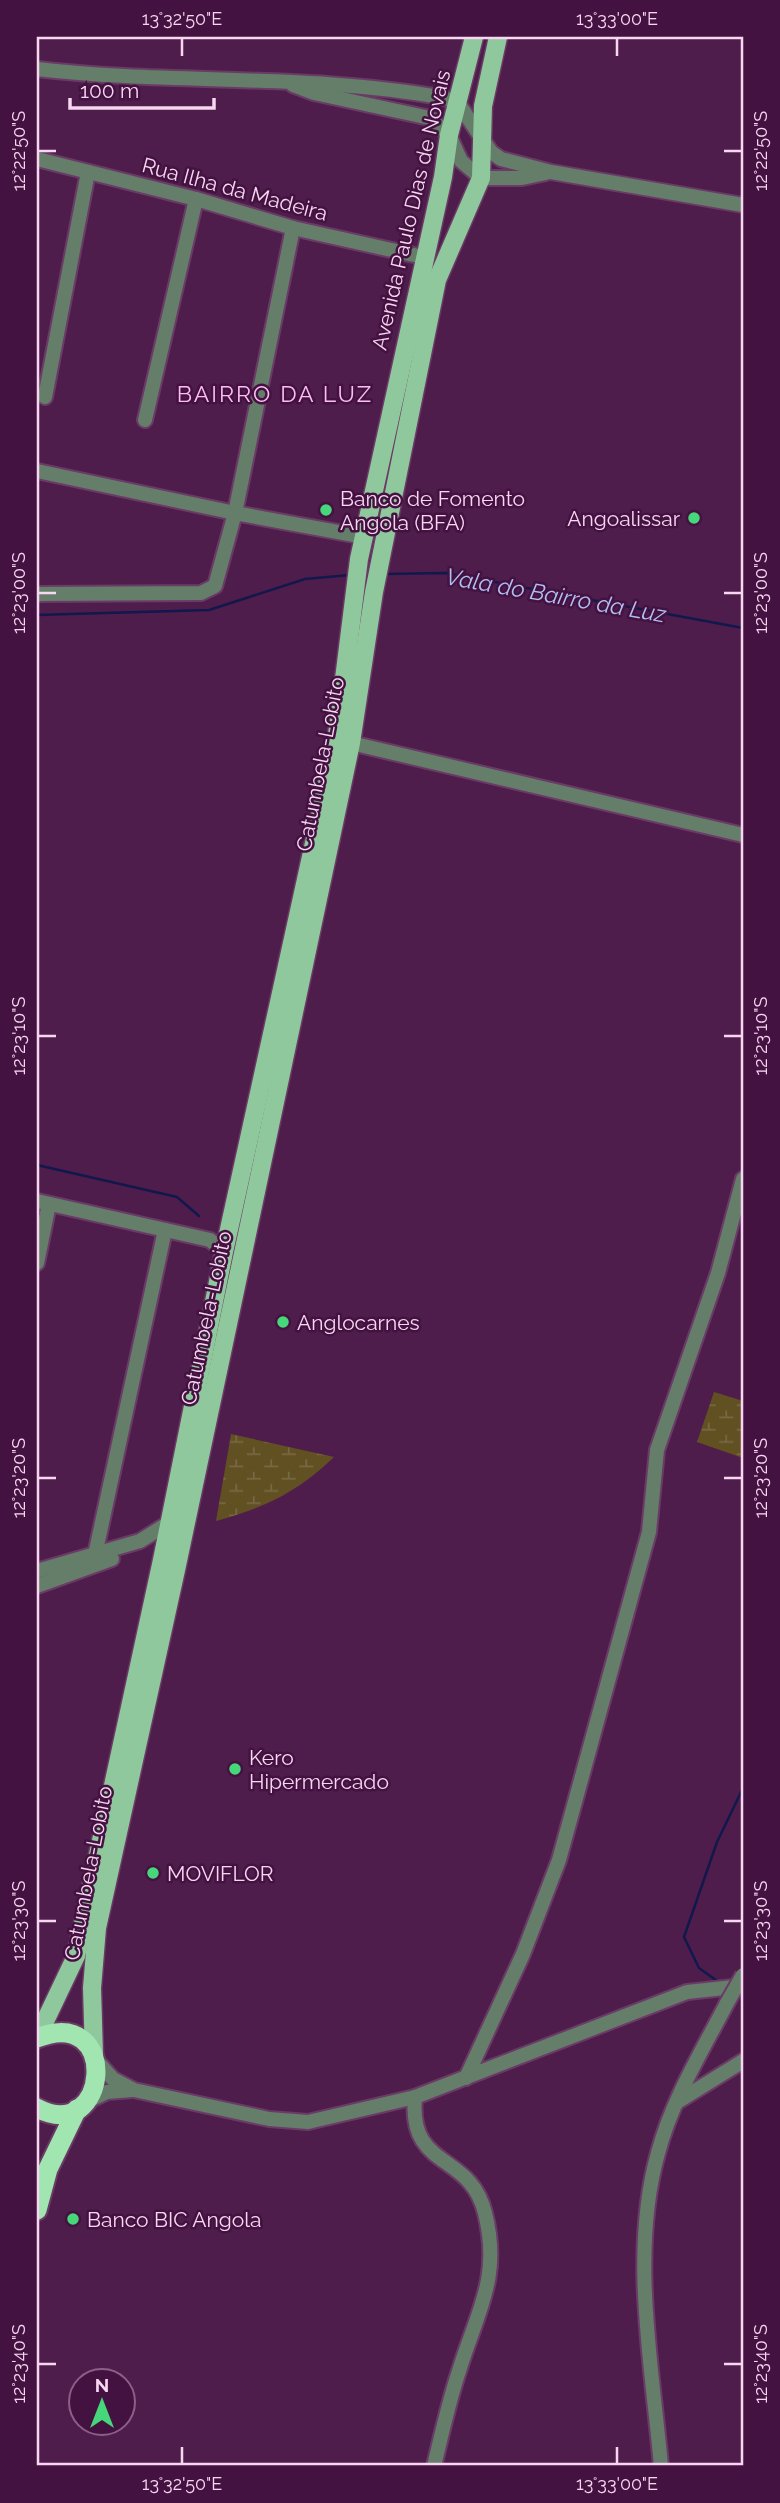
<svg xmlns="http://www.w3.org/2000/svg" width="780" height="2503" viewBox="0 0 780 2503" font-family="Raleway,sans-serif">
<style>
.wetland{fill:url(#wetland-marsh)}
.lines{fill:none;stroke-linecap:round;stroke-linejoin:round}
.stream{stroke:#11184d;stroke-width:2.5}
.minor-casing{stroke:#6a3b66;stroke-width:18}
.major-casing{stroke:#6a3b66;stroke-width:21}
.highway-casing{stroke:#6a3b66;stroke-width:23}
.minor{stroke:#647e6a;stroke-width:14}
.major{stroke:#90c89d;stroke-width:18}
.highway{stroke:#a1e5b1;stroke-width:19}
.minor-bridge-casing{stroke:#6a3b66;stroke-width:18;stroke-linecap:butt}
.minor-bridge{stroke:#647e6a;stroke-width:14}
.ticks{fill:none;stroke:#f6d6f1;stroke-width:2.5}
.poi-dot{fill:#46d77a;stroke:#441240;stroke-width:2.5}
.labels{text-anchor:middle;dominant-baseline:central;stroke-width:5;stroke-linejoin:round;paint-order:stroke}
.street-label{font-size:21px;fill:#f6d6f1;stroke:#441240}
.poi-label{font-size:21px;fill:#f6d6f1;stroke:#441240;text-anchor:start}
.neighbourhood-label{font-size:23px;letter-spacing:2px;fill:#fbbdf2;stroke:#441240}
.water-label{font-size:23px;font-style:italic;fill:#b0c0f4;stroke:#441240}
.neatline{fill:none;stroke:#f6d6f1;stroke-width:2.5}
.ticks-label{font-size:18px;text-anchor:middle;fill:#f6d6f1}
</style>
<defs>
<pattern id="wetland-marsh" width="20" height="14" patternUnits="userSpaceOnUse" patternTransform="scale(1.75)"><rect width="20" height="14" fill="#605022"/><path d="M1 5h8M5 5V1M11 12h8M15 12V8" fill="none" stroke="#776843"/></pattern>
</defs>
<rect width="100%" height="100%" fill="#4f1d4b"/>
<g class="wetland">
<polygon points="714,1392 743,1401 743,1458 697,1442"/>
<path d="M231 1434 334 1457C296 1493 266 1507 216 1521Z"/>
</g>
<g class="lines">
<g class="stream">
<polyline points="384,574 446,573 743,628"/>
<polyline points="37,615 209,610 305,579 350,575"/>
<polyline points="37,1165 177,1197 199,1216"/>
<polyline points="720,1983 699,1968 684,1937 717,1842 743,1788"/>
</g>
<defs>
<g id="minor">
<path d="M37 69C173 85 310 73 445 98L458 103 491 152 501 159 551 172 743 205"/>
<polyline points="293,85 314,93 430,118 449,135 461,161 481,178 522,178 546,173"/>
<polyline points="37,159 196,199 293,228 423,257"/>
<polyline points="45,397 88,172"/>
<polyline points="145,420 196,199"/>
<polyline points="37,471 235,513 365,537"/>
<polyline points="37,594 201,593 215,586 235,513 293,228"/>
<polyline points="351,743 743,835"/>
<polyline points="37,1201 210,1240 224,1252"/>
<polyline points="37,1263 49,1204"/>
<polyline points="95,1555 165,1230"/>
<polyline points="37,1571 140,1541 167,1524"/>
<polyline points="37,1586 112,1559"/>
<polyline points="96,2060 113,2079 134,2090 269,2119 308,2122 415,2097 687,1992 743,1986"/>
<polyline points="466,2078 523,1954 559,1860 649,1532 657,1450 718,1273 743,1179"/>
<path d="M415 2097C408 2171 470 2151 485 2213 501 2277 478 2310 460 2368 449 2400 442 2433 434 2466"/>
<polyline points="86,2102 107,2092 132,2090"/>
<polyline points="677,2102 743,2061"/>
<path d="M661 2466C652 2365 630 2252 658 2153 672 2100 702 2051 727 2003"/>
</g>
<g id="major">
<polyline points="37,2038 76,1956 162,1560 224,1252 336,743 359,559 443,177 449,135 474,37"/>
<polyline points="94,2055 92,1988 97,1928 176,1570 351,743 374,592 437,280 481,178 483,106 498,37"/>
</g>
<g id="highway">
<path d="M37 2038C122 2004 109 2147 37 2108"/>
<polyline points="37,2210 48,2169 77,2109"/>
</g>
</defs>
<use href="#minor" class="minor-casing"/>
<use href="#major" class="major-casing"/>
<use href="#highway" class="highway-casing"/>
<use href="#minor" class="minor"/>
<use href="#major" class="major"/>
<use href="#highway" class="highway"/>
<defs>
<polyline id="minor-bridge" points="727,2003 743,1975"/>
</defs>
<use href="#minor-bridge" class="minor-bridge-casing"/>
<use href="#minor-bridge" class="minor-bridge"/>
</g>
<path class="ticks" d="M182 38V56M617 38V56M38 151H56M724 151H742M38 593H56M724 593H742M38 1036H56M724 1036H742M38 1478H56M724 1478H742M38 1921H56M724 1921H742M38 2364H56M724 2364H742M182 2447V2464M617 2447V2464"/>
<g class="poi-dot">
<circle cx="326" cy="510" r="7"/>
<circle cx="694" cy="518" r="7"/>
<circle cx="283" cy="1322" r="7"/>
<circle cx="235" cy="1769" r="7"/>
<circle cx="153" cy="1873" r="7"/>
<circle cx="73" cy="2219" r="7"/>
</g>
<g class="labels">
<g class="street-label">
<text transform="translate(235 189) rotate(15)">Rua Ilha da Madeira</text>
<text transform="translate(411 210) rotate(-77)">Avenida Paulo Dias de Novais</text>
<text transform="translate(320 764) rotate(-79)">Catumbela-Lobito</text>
<text transform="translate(206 1318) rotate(-78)">Catumbela-Lobito</text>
<text transform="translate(88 1873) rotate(-79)">Catumbela-Lobito</text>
</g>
<g class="poi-label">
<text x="340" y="498">Banco de Fomento<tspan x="340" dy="24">Angola (BFA)</tspan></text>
<text x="680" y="518" text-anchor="end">Angoalissar</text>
<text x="297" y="1322">Anglocarnes</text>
<text x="249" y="1757">Kero<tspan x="249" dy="24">Hipermercado</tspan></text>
<text x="167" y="1873">MOVIFLOR</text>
<text x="87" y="2219">Banco BIC Angola</text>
</g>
<g class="neighbourhood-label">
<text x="275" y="393">BAIRRO DA LUZ</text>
</g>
<g class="water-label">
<text transform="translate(556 595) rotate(10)">Vala do Bairro da Luz</text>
</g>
</g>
<rect width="780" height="2503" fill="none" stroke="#441240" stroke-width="77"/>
<g transform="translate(102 2402)"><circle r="33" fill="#441240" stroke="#8b6087" stroke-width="2"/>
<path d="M0-5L12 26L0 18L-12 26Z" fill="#46d77a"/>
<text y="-10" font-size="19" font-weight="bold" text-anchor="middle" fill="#f6d6f1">N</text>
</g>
<path d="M70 98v10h144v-10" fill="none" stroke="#f6d6f1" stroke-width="3.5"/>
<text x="80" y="98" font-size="21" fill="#f6d6f1" stroke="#441240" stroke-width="5" paint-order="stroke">100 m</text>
<rect x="38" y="38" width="704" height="2426" class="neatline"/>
<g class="ticks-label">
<text x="182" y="25">13°32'50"E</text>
<text x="617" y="25">13°33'00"E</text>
<text transform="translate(19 151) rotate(-90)" y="6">12°22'50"S</text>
<text transform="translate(761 151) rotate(-90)" y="6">12°22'50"S</text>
<text transform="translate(19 593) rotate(-90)" y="6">12°23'00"S</text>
<text transform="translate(761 593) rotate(-90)" y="6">12°23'00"S</text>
<text transform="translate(19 1036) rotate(-90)" y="6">12°23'10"S</text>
<text transform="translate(761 1036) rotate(-90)" y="6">12°23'10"S</text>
<text transform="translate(19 1478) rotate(-90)" y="6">12°23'20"S</text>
<text transform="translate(761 1478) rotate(-90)" y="6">12°23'20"S</text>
<text transform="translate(19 1921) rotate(-90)" y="6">12°23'30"S</text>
<text transform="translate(761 1921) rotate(-90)" y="6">12°23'30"S</text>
<text transform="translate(19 2364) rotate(-90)" y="6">12°23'40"S</text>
<text transform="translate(761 2364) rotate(-90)" y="6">12°23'40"S</text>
<text x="182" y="2490">13°32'50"E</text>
<text x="617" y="2490">13°33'00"E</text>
</g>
</svg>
